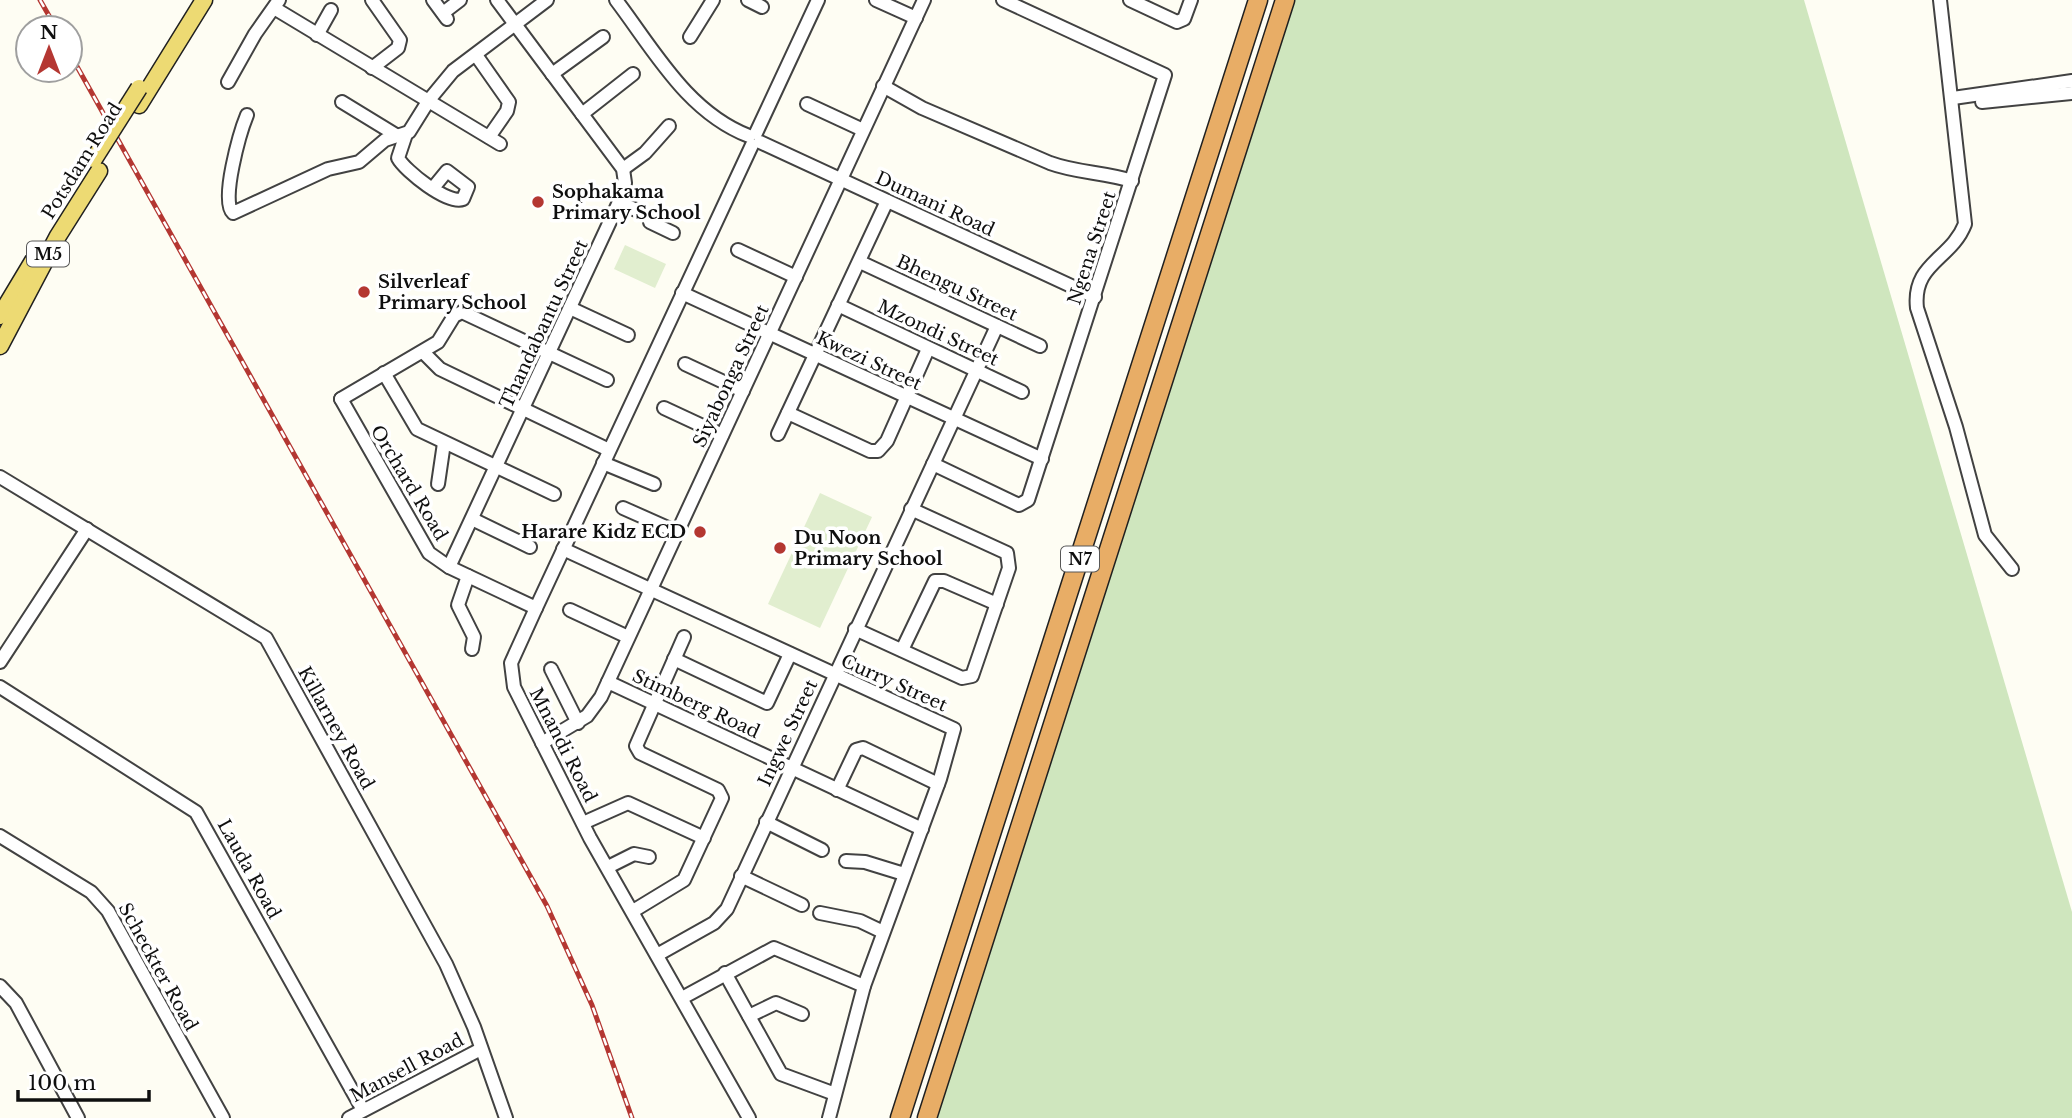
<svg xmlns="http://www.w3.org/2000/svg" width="2072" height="1118" viewBox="0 0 2072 1118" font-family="'Libre Baskerville',serif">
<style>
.green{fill:#cfe6be}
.pitch{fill:#e1eecf}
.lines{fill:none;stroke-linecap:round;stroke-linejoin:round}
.minor-casing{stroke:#424242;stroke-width:16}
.major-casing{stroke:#202020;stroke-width:19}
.highway-casing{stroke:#202020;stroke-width:21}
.minor{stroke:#fff;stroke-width:12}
.major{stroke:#edda73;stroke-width:16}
.highway{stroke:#e8ad66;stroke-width:18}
.rail-casing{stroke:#b43732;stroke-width:5}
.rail{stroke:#fff;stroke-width:2.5;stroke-dasharray:8;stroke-linecap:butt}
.major-bridge-casing{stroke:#202020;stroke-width:19;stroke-linecap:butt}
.major-bridge{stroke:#edda73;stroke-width:16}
.poi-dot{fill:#b43732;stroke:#fff;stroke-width:2.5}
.labels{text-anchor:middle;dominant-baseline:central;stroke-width:7;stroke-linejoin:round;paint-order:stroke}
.shield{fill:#fff;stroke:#575757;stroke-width:2}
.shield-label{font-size:16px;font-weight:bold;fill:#0f0f0f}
.street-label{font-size:18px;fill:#0f0f0f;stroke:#fff}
.poi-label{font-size:18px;font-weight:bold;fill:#0f0f0f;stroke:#fff;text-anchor:start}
</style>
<rect width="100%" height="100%" fill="#fefdf3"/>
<polygon class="green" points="1295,0 1804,0 2072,912 2072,1118 936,1118"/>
<g class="pitch">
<polygon points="625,245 666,264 655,288 614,269"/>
<polygon points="820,493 872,517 820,628 768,604"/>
</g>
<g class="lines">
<defs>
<g id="minor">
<polyline points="433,0 447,19"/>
<path d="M616 0C654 50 687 112 749 136"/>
<polyline points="748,0 762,7"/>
<polyline points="876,0 916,18"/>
<polyline points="1130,0 1177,22 1184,19 1191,0"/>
<path d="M1940 0 1965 224C1951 260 1912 263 1917 308L1956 427 1985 535 2012 569"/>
<polyline points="274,8 500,144"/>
<polyline points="443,13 460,0"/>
<polyline points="317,35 331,10"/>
<polyline points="690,37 713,0"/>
<polyline points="476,55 509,102 507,111 489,137"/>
<polyline points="372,68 398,48 400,40 372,0"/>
<polyline points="552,74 603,37"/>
<polyline points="228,82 255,34 279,0"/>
<path d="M883 86 922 108 1050 163C1077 173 1104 172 1132 181"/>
<polyline points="1953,98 2072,81"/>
<polyline points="342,102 396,135"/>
<polyline points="1982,102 2072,93"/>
<polyline points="807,104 863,130"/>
<polyline points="582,114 633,74"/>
<path d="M247 115C240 132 220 202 233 213L328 169 359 162 385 140 409 132 429 100 453 71 547 0"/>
<polyline points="756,133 818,0"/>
<path d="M406 134 398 158C405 171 448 205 463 199L468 187 447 171 433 188"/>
<polyline points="760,142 1095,297"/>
<polyline points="623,169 645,153 669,126"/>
<polyline points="619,202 649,216 650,222 673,233"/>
<polyline points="738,250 796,277"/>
<polyline points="860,262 1040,346"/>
<polyline points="682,293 1042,459"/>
<polyline points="838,305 1022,392"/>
<polyline points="570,308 628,335"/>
<polyline points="423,352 440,369 609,450"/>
<polyline points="685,364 743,391"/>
<polyline points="384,373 417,429 554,494"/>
<polyline points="341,399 438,342 454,316 462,312 607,380"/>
<polyline points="341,399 429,553 449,567 536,608"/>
<polyline points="664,408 722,435"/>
<polyline points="788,413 870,451 878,451 887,441 928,349"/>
<polyline points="778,434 887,201"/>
<polyline points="603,463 654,484"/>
<polyline points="933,464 1019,505 1028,500 1165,75 1003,0"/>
<polyline points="0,477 266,638 446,964 474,1027 506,1118"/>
<polyline points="438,484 444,443"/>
<polyline points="623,508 677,532"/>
<polyline points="472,519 530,547"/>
<polyline points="563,549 954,729 940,779 864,986 829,1118"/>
<polyline points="449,567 619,202 625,183 623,169 497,0"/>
<polyline points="468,576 458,605 474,637 472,649"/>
<polyline points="570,610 628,637"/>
<polyline points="855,629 962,678 972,676 1009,568 1007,553 911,509"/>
<polyline points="902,650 935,581 944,581 997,604"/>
<polyline points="674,659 767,703 790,654"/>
<polyline points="0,662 87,529"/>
<polyline points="551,669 578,723"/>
<polyline points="608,682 922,829"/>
<polyline points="0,687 196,812 363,1110"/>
<polyline points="542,743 587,716 601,697 924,0"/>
<polyline points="837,790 856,750 863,748 938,784"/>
<polyline points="766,822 822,850"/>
<polyline points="583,823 628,803 704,838"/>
<polyline points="0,836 91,892 108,911 223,1118"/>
<polyline points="846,861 865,862 904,874"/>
<polyline points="608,867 634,854 649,857"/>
<polyline points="741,876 802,905"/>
<polyline points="633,911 684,880 722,798 718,790 640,753 636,746 684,637"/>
<polyline points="820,913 860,921 883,932"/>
<polyline points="657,955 714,923 727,909 997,326"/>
<polyline points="725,973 781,1074 835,1094"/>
<polyline points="0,986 16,1003 78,1118"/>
<polyline points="682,998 774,948 864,986"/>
<polyline points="749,1016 776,1003 802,1014"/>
<polyline points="349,1118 481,1049"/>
<polyline points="749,1118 590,838 514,687 511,663 536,608 752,145"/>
</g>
<g id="major">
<polyline points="139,105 204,0"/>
<polyline points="0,316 33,261"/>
<polyline points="0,346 58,236 99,171"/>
</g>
<g id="highway">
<polyline points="900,1118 1258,0"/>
<polyline points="927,1118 1285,0"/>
</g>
</defs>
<use href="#minor" class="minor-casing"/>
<use href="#major" class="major-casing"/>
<use href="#highway" class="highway-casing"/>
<use href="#minor" class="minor"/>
<use href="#major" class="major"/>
<use href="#highway" class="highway"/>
<defs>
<g id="rail">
<polyline points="40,0 56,28"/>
<polyline points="70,54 547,906 592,1005 632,1118"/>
</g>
</defs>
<use href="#rail" class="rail-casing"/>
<use href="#rail" class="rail"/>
<defs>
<polyline id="major-bridge" points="94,159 139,88"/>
</defs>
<use href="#major-bridge" class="major-bridge-casing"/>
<use href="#major-bridge" class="major-bridge"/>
</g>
<g class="poi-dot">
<circle cx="538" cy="202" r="7"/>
<circle cx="364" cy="292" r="7"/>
<circle cx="700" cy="532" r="7"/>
<circle cx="780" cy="548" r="7"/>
</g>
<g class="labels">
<g class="shield">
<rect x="27" y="241.5" width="42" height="25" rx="5"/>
<rect x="1061" y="546.5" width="38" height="25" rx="5"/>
</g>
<g class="shield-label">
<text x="48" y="254">M5</text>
<text x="1080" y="559">N7</text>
</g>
<g class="street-label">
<text transform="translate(82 161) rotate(-58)">Potsdam Road</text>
<text transform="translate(935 204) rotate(25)">Dumani Road</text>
<text transform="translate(1092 248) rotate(-72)">Ngena Street</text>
<text transform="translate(957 288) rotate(25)">Bhengu Street</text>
<text transform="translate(544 324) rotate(-65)">Thandabantu Street</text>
<text transform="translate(938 333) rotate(25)">Mzondi Street</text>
<text transform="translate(869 361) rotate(25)">Kwezi Street</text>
<text transform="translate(731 376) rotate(-65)">Siyabonga Street</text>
<text transform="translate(409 483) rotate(59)">Orchard Road</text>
<text transform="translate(894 683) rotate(24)">Curry Street</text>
<text transform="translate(696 704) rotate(25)">Stimberg Road</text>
<text transform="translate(336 728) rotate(61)">Killarney Road</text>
<text transform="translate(788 733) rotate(-65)">Ingwe Street</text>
<text transform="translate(563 745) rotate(63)">Mnandi Road</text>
<text transform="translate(249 869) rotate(61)">Lauda Road</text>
<text transform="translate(158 967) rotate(61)">Scheckter Road</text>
<text transform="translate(407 1068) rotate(-28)">Mansell Road</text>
</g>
<g class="poi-label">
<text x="552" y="192">Sophakama<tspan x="552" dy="21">Primary School</tspan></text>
<text x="378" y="282">Silverleaf<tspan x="378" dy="21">Primary School</tspan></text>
<text x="686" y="532" text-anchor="end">Harare Kidz ECD</text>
<text x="794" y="538">Du Noon<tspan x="794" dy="21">Primary School</tspan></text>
</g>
</g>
<g transform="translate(49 49)"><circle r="33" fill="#ffffff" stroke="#9f9f9f" stroke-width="2"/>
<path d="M0-5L12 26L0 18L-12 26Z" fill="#b43732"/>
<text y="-10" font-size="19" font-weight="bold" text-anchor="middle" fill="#0f0f0f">N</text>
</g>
<path d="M18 1090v10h131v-10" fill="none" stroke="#0f0f0f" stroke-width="3.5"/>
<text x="28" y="1090" font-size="21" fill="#0f0f0f" stroke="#ffffff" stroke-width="5" paint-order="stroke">100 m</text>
</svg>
